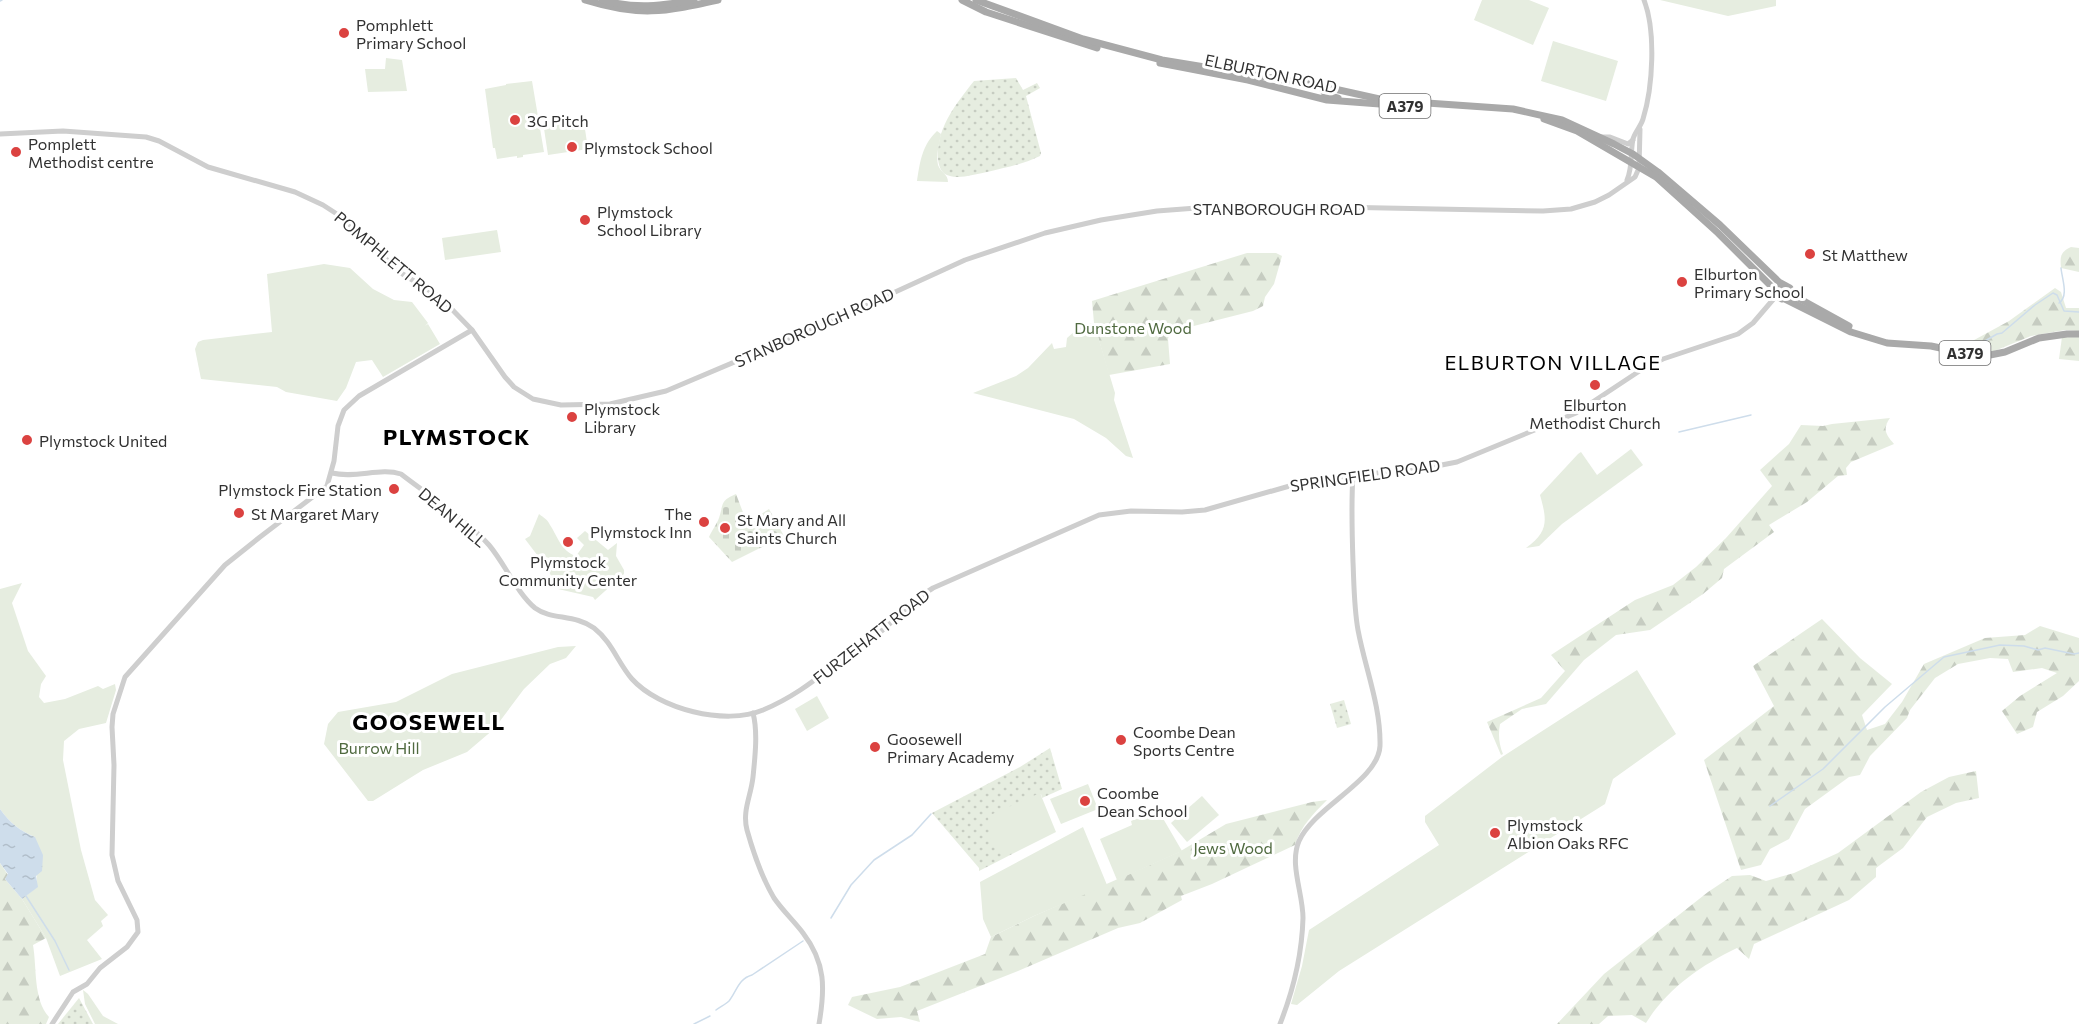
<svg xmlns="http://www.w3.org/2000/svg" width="2079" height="1024" viewBox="0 0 2079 1024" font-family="Commissioner,sans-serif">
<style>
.grass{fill:url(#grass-dots)}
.forest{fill:url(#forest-firs)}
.cemetery{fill:url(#cemetery-stones)}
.green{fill:#e6ede0}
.water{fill:url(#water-ripples)}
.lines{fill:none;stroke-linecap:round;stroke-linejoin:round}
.stream{stroke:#ceddeb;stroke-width:1.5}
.tertiary{stroke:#cecece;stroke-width:5}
.primary{stroke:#a9a9a9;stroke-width:7}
.poi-dot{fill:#db4240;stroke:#fff;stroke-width:2}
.labels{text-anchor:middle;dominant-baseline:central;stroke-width:6;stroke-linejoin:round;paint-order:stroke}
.shield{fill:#fff;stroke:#6f6f6f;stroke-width:1.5}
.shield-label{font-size:15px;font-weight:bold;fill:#313131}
.poi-label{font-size:16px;fill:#313131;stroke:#fff;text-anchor:start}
.street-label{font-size:16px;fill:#313131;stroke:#fff}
.park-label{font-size:16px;fill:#506a40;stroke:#fff}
.quarter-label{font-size:20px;letter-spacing:1.5px;fill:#000;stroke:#fff}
.district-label{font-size:22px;font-weight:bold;letter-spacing:1.5px;fill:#000;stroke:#fff}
</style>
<defs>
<pattern id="grass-dots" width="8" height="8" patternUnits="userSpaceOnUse" patternTransform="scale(1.5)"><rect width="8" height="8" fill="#e6ede0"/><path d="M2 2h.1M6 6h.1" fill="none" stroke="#c6ccc1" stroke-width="1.8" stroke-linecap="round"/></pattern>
<pattern id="forest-firs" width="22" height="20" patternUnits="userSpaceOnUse" patternTransform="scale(1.5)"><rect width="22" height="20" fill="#e6ede0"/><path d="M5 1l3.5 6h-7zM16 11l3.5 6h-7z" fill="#c6ccc1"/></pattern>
<pattern id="cemetery-stones" width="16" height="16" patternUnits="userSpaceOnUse" patternTransform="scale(1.5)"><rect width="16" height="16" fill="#e6ede0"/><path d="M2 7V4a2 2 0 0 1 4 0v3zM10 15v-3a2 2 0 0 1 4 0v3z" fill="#c6ccc1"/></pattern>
<pattern id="water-ripples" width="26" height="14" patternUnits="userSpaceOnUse" patternTransform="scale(1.5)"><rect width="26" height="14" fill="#ceddeb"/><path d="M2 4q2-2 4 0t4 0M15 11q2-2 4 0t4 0" fill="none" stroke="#b1beca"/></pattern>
</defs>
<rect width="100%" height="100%" fill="#fff"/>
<g class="grass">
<path d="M1016 78 1023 90 1037 83 1040 88 1026 96 1041 153 1040 156C1024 164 1004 168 987 172 976 174 960 179 950 176 941 174 939 167 938 159 936 128 956 104 974 81Z"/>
<polygon points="1344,700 1351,724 1337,728 1330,704"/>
<polygon points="1050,748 1062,789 1042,798 1041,794 1001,851 1018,851 979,871 979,868 932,813 1020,767"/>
<polygon points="79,998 93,1024 58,1024"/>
</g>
<g class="forest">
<path d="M2071 247 2079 248V272L2061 268C2060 257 2060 252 2071 247Z"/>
<polygon points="1247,253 1276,253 1282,256 1274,284 1265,297 1263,306 1253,311 1170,332 1168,339 1170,364 1109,375 1094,323 1092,301"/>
<polygon points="2055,288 2061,292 2066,308 2079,308 2079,331 2065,330 2031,336 1992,352 1965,345 2009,321"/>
<polygon points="2079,336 2079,361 2059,359 2062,337"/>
<path d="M1890 418C1882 429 1886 435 1894 444L1851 462 1846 468 1847 475 1838 476 1807 502 1769 525 1774 532 1724 569 1722 578 1703 594 1650 630 1616 635 1584 660 1546 704 1522 709 1500 724C1498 735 1499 744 1503 754L1501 755 1487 722 1541 698 1565 671 1551 655 1635 600 1673 585 1696 567 1726 538 1772 486 1760 470 1789 444 1801 425 1823 426 1832 424Z"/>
<polygon points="1822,619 1860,658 1892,684 1862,715 1867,730 1885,724 1902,702 1924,664 1985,638 2025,635 2040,626 2079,638 2079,681 2063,696 2037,712 2033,727 2017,734 2002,711 2020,696 2057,673 2042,668 2013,672 2008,659 1990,658 1958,664 1935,678 1910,710 1907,718 1870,756 1860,775 1849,777 1805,809 1789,839 1770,849 1761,865 1741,870 1704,760 1774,706 1753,666"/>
<path d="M1976 771 1979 798 1956 803 1927 817 1903 848 1876 868V877L1849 900 1754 944 1749 959 1737 948C1700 966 1668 988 1646 1023L1632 1015 1608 1016 1599 1024H1557L1604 974 1708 892 1732 876 1750 875 1766 881 1794 873 1838 853 1921 792 1949 777Z"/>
<path d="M1327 800C1313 814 1301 826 1295 845L1212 884 1181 896 1182 900 1140 923 1118 928 1018 971 917 1011 920 1022 901 1017 877 1019 848 1005 852 997 900 987 985 954 991 937 1034 916 1179 852 1226 824 1312 802Z"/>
<path d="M0 863 8 875 5 879 22 899 46 938 33 945C37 968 33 999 49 1017L46 1024H0Z"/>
</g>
<path class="cemetery" d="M736 494 747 523 769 509 784 536 732 562 709 537C712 530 717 524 719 518 724 503 720 501 736 494Z"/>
<g class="green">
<polygon points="1482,0 1529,0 1549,8 1533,45 1474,20"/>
<polygon points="1660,0 1776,0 1776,6 1728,16"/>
<polygon points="1553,41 1618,61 1606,101 1541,81"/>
<polygon points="386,58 402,60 407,91 368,92 365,69 385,69"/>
<polygon points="532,81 544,152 523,155 523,157 517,158 517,156 497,159 495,148 493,148 485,89 506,85 506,84"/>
<polygon points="583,116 588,149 548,155 543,122"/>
<path d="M937 131 941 134C939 144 936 155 938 165 941 173 948 174 948 182L917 181C920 162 922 145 937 131Z"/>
<polygon points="497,230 501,252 445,260 442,238"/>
<polygon points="324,264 350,268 373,289 394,300 412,302 428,323 425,326 428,324 440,344 383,377 372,360 356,362 346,388 337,401 286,392 277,387 201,379 195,349 198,342 203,340 272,332 267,274"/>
<polygon points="1094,323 1115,393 1114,400 1133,458 1126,456 1106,438 1074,419 973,393 1016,376 1028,368 1052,343 1054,349 1066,347 1067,338 1075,331 1077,325"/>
<path d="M1631 449 1643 465 1562 524 1539 546 1526 548C1549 531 1547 520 1540 495L1578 454 1581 452 1597 475Z"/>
<path d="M539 514C543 517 548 520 550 525 558 537 561 551 576 556L584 545 577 538 585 531 608 550 617 543 616 556 624 570V574L595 600 593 597 558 589 547 568 525 539 530 536Z"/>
<path d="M22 583 12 603 28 651 46 676 41 684 39 697 44 703 65 699 98 686 103 689 115 684 116 690 106 723 79 729 64 741 63 760 81 850 95 900 108 915 101 921 103 926 87 940 102 959 60 976 46 938 22 899 37 887 35 837C20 831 10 823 0 809V589Z"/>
<polygon points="576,646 566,658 550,664 524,689 494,729 467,752 423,770 373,801 368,801 324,744 328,724 338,712 396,702 452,674 558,647"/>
<polygon points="1637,670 1676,734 1613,779 1605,804 1339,971 1297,1005 1291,1004 1302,966 1309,930 1439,845 1425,822 1425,816 1502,757"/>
<polygon points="817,696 829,718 807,731 795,709"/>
<polygon points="1088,784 1098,809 1061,824 1050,799"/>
<polygon points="1040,793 1056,832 1018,851 1001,851 991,841 988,816"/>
<polygon points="1202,796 1219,815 1187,842 1171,823"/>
<polygon points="1153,809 1161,815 1182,851 1117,880 1100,839 1132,825 1131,821 1146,815"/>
<polygon points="1083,827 1107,885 1034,916 991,937 983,919 980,882"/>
<polygon points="83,990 88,994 103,1016 118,1024 95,1024 85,1004"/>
</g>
<path class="water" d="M0 809C10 823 20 831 35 837L43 855 42 871 36 876 38 887 22 899 5 879 8 874 0 863Z"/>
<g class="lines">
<g class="stream">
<polyline points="0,1 2,0"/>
<path d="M2059 303C2069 296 2062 279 2061 268"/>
<polyline points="1978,345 1997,334 2002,333 2035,305 2053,293 2057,295 2064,311 2079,312"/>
<polyline points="1679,432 1751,415"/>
<polyline points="1770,806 1823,769 1885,707 1944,657 2000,645 2024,646 2038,650 2045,648 2074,654 2079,653"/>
<polyline points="26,896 55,941 69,970"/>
<polyline points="831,918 851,885 874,860 912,835 931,814"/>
<path d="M716 1010C720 1007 726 1004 729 1001 737 991 738 979 752 975L803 941"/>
<polyline points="694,1024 710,1016"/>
</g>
<g class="tertiary">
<polyline points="0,134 63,131 146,137 159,141 208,167 295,192 323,205 340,216 401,273 440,297 472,330 505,377 514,387 533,399 561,405 610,404 666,391 834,320 965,260 1045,233 1101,220 1157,211 1236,205 1543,211 1571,209 1595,202 1609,195 1635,177 1639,168 1640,129"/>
<polyline points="1601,137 1610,137 1628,144 1633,140"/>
<path d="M1627 180C1633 166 1630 154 1633 139 1635 132 1641 126 1643 119 1653 87 1656 31 1644 0"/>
<path d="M332 473C356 479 380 467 401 474 428 495 467 520 489 545 505 564 517 593 535 608 551 620 575 614 594 628 612 642 618 663 632 679 659 709 725 726 763 710 795 697 820 676 847 656 857 649 867 642 877 635 896 619 912 601 933 588L1099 515 1131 511 1182 512 1205 510 1300 483 1353 475 1416 470 1457 462 1576 413 1644 368 1663 359 1738 334 1753 323 1777 295"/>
<path d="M753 713C758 732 755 757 753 777 751 796 742 811 747 830 754 855 761 876 774 898 783 911 794 921 803 933 826 963 825 989 819 1024"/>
<polyline points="52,1024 73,992 87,984 100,968 127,947 138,932 137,920 118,881 112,855 114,765 112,727 113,714 125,677 225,565 260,537 327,486 334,461 338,426 344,410 359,396 472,330"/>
<path d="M1280 1024C1293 991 1302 953 1303 918 1303 893 1289 864 1299 841 1315 806 1378 781 1380 746 1381 706 1365 668 1358 630 1354 608 1354 584 1353 562 1352 533 1351 504 1353 475"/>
</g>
<g class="primary">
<path d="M585 0C640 17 663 12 718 0"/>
<path d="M602 0C634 9 662 6 694 0"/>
<polyline points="962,0 986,12 1097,48"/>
<polyline points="976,0 1083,39 1162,60 1321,86 1384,100 1513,109 1562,120 1614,144 1633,154 1658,172 1720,225 1779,282 1790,288 1790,296 1782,299 1777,296 1776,291 1780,285 1784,285"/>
<polyline points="1160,63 1248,80 1327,100 1393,105"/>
<polyline points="1321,86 1325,94 1338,98"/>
<polyline points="1544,119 1577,131 1656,177 1718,233 1776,291"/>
<polyline points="1791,294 1849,326"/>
<polyline points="1785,299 1851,332 1887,343 1931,346 1973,355 1985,356 2005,352 2039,338 2067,334 2079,334"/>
</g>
</g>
<g class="poi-dot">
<circle cx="344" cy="33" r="6"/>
<circle cx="515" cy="120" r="6"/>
<circle cx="572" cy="147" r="6"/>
<circle cx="16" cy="152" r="6"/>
<circle cx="585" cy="220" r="6"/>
<circle cx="1810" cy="254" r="6"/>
<circle cx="1682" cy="282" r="6"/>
<circle cx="1595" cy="385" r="6"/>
<circle cx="572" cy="417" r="6"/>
<circle cx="27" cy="440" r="6"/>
<circle cx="394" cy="489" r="6"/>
<circle cx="239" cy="513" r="6"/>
<circle cx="704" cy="522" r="6"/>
<circle cx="725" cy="528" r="6"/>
<circle cx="568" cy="542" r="6"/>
<circle cx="1121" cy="740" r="6"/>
<circle cx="875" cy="747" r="6"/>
<circle cx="1085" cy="801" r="6"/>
<circle cx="1495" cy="833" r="6"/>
</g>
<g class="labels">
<g class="shield">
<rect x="1379.5" y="94" width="51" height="24" rx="4.5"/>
<rect x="1939.5" y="341" width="51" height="24" rx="4.5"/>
</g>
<g class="shield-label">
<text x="1405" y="106">A379</text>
<text x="1965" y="353">A379</text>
</g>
<g class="poi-label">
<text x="356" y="24">Pomphlett<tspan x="356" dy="18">Primary School</tspan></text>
<text x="527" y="120">3G Pitch</text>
<text x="28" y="143">Pomplett<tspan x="28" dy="18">Methodist centre</tspan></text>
<text x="584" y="147">Plymstock School</text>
<text x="597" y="211">Plymstock<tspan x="597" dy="18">School Library</tspan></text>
<text x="1822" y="254">St Matthew</text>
<text x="1694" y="273">Elburton<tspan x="1694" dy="18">Primary School</tspan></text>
<text x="1595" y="404" text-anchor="middle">Elburton<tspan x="1595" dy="18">Methodist Church</tspan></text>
<text x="584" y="408">Plymstock<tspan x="584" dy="18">Library</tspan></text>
<text x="39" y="440">Plymstock United</text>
<text x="382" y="489" text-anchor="end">Plymstock Fire Station</text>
<text x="251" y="513">St Margaret Mary</text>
<text x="692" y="513" text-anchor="end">The<tspan x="692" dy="18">Plymstock Inn</tspan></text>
<text x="737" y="519">St Mary and All<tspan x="737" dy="18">Saints Church</tspan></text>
<text x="568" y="561" text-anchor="middle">Plymstock<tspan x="568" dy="18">Community Center</tspan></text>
<text x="1133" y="731">Coombe Dean<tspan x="1133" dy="18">Sports Centre</tspan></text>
<text x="887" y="738">Goosewell<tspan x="887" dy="18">Primary Academy</tspan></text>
<text x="1097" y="792">Coombe<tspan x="1097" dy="18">Dean School</tspan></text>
<text x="1507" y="824">Plymstock<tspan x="1507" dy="18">Albion Oaks RFC</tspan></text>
</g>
<g class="street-label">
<text transform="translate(1271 73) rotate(12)">ELBURTON ROAD</text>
<text x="1279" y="208">STANBOROUGH ROAD</text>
<text transform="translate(394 262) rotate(40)">POMPHLETT ROAD</text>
<text transform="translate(814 327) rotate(-24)">STANBOROUGH ROAD</text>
<text transform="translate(1365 475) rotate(-8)">SPRINGFIELD ROAD</text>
<text transform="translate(453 517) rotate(40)">DEAN HILL</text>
<text transform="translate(871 636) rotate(-38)">FURZEHATT ROAD</text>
</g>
<g class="park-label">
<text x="1133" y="327">Dunstone Wood</text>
<text x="379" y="747">Burrow Hill</text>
<text x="1233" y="847">Jews Wood</text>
</g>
<g class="quarter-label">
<text x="1553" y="362">ELBURTON VILLAGE</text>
</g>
<g class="district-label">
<text x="457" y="436">PLYMSTOCK</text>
<text x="429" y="721">GOOSEWELL</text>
</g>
</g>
</svg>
